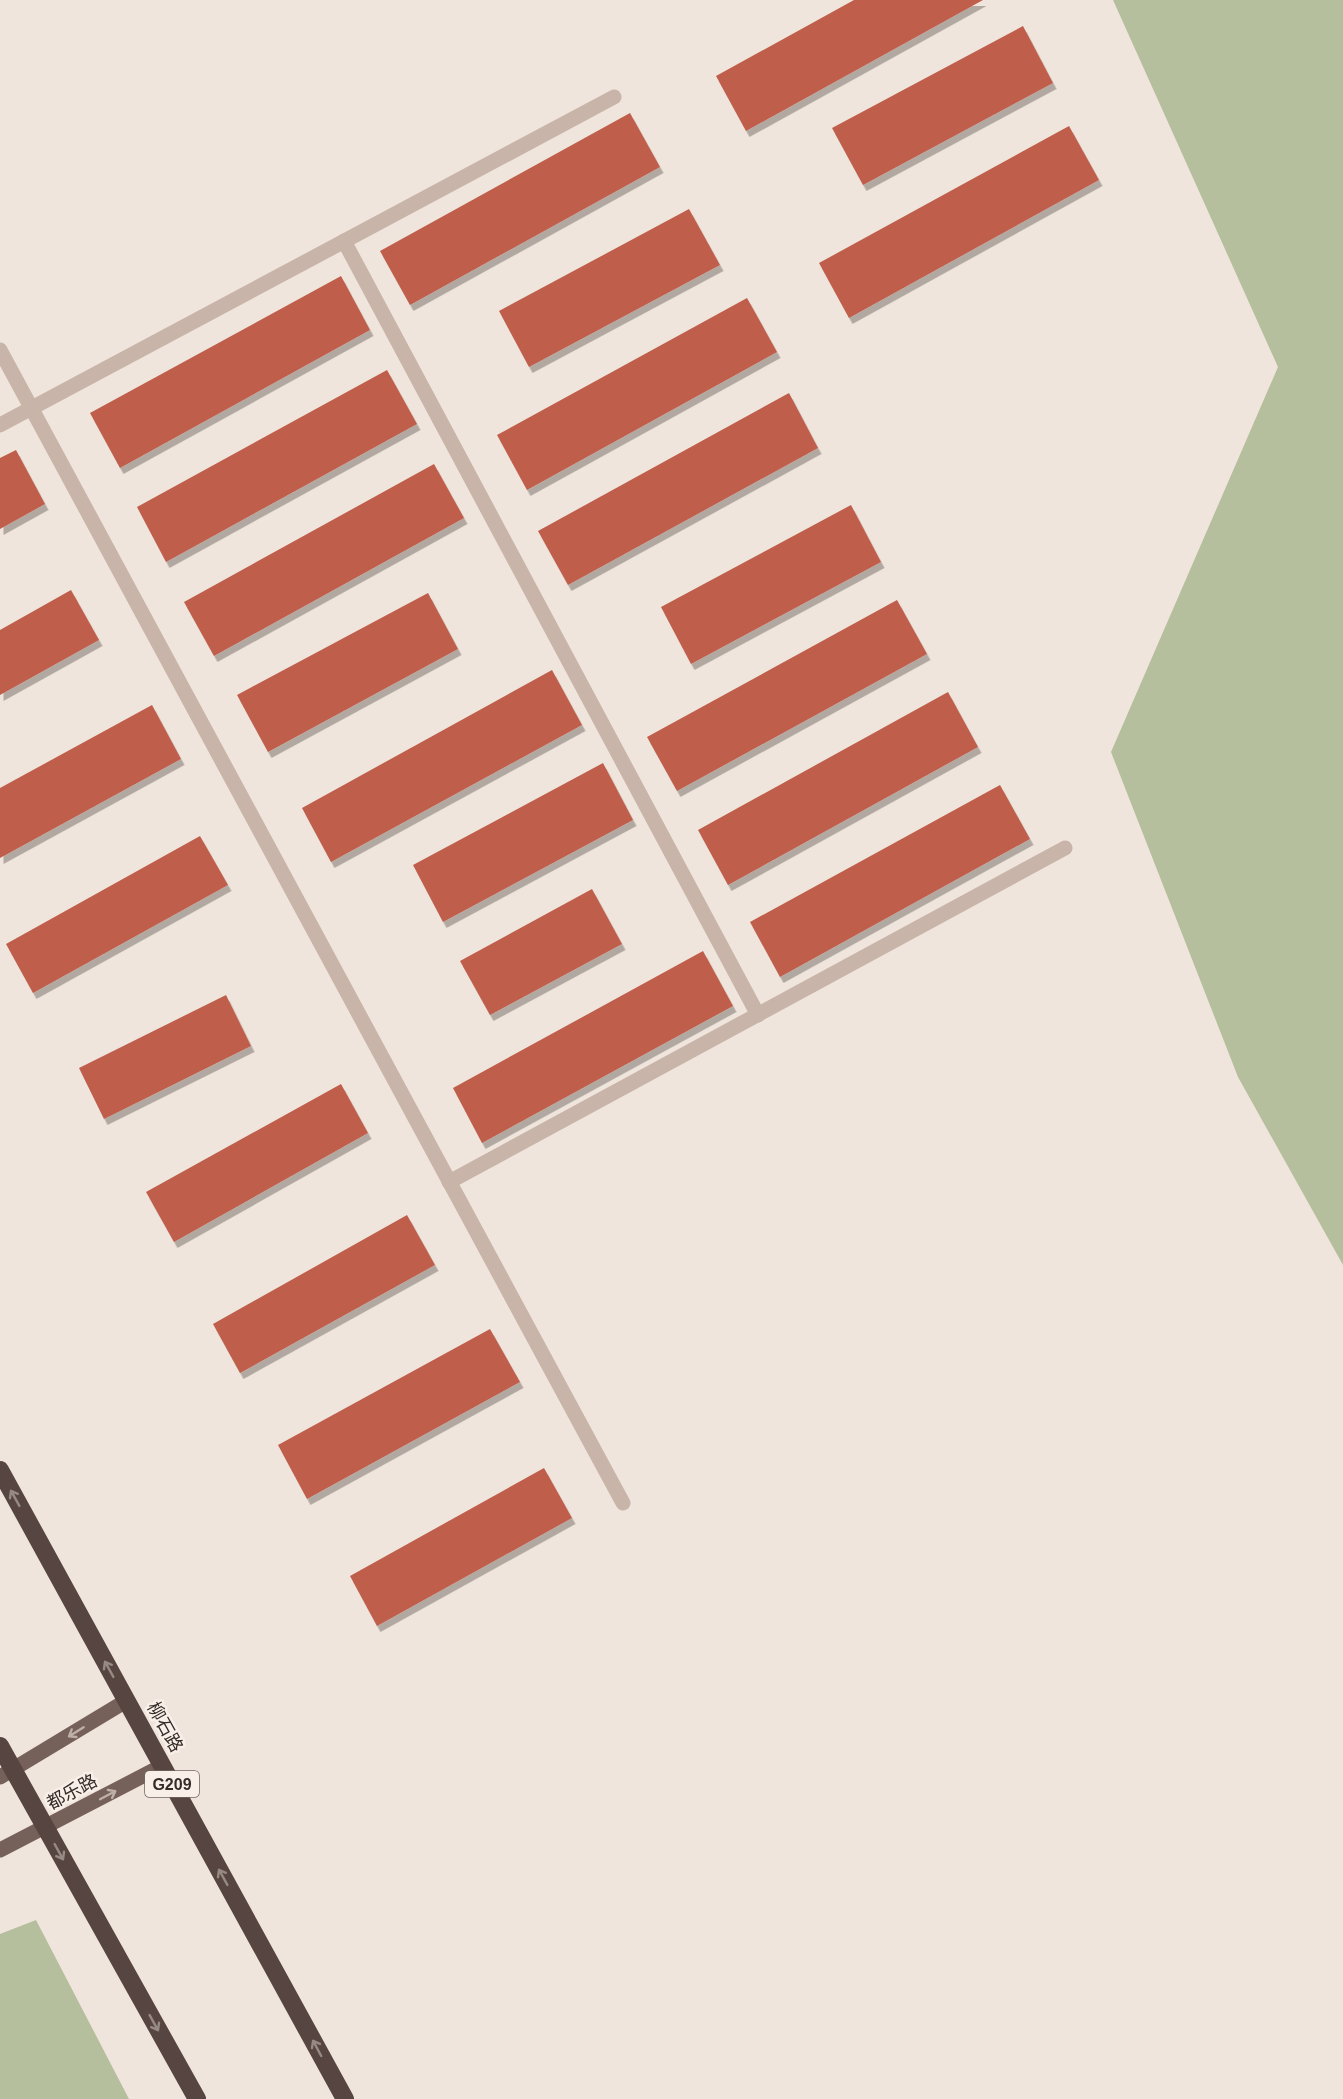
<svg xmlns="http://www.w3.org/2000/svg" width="1343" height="2099" viewBox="0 0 1343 2099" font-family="Arial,'Noto Sans SC',sans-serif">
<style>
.green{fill:#b6bf9d}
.building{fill:#bf5e4b;filter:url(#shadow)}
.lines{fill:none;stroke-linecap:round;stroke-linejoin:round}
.minor{stroke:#c8b4a8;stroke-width:15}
.major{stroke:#76615a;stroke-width:15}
.highway{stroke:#564540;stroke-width:18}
.oneway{stroke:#978983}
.oneway2{stroke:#beafa8}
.labels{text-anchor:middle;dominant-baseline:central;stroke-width:5;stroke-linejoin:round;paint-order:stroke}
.shield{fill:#f8efe8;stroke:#706662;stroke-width:1.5}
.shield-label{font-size:16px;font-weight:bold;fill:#352b28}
.street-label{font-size:18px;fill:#352b28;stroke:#f8efe8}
</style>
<defs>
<filter id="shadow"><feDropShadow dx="3.5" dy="6" stdDeviation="0" flood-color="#0004"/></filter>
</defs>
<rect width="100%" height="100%" fill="#f0e5dc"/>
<g class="green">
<polygon points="1113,0 1343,0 1343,1265 1238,1077 1111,752 1278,367"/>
<polygon points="36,1920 129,2099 0,2099 0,1934"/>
</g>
<g class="building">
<polygon points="854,0 983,0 746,131 716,76"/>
<polygon points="1023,26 1053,83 863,185 832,128"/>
<polygon points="630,113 660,167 410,305 380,251"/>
<polygon points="1069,126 1099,180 849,318 819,263"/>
<polygon points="689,209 720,265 529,367 499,311"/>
<polygon points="341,276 370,330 120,468 90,413"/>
<polygon points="747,298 777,352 527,490 497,435"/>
<polygon points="387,370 417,424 166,562 137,507"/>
<polygon points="789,393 818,448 568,585 538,531"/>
<polygon points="16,450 45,504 0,529 0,458"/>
<polygon points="434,464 464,518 214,656 184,602"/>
<polygon points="851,505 881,562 691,664 661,607"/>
<polygon points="71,590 99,640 0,695 0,630"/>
<polygon points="428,593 458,649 268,752 237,695"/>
<polygon points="897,600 927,654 677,791 647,737"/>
<polygon points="552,670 582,725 331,862 302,808"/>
<polygon points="948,692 978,747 728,885 698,830"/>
<polygon points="152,705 181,759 0,858 0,788"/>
<polygon points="603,763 633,820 443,922 413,865"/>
<polygon points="1000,785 1030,839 780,977 750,922"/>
<polygon points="200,836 228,885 33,993 6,944"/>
<polygon points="592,889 622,944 490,1015 460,961"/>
<polygon points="703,951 733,1006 482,1143 453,1088"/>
<polygon points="226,995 251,1046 104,1119 79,1068"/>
<polygon points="341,1084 368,1133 174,1242 146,1192"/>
<polygon points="407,1215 435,1265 240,1373 213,1324"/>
<polygon points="490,1329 520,1382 307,1499 278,1445"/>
<polygon points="544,1468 572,1518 377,1626 350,1576"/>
</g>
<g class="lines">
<g class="minor">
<polyline points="344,241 758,1015"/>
<polyline points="0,350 623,1503"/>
<polyline points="0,425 614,97"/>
<polyline points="449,1182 1065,848"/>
</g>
<g class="major">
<polyline points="0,1777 126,1701"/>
<polyline points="0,1850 162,1766"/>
</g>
<g class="highway">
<polyline points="0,1470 345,2099"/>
<polyline points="0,1746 197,2099"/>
</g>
</g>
<defs><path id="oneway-shaft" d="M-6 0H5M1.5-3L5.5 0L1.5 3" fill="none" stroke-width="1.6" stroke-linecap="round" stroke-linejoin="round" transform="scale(1.5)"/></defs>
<g class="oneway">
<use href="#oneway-shaft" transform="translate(15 1498) rotate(-119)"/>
<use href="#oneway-shaft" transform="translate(109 1669) rotate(-119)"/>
<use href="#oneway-shaft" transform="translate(59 1852) rotate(61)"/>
<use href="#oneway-shaft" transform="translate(223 1877) rotate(-119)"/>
<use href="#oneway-shaft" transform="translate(154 2023) rotate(61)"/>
<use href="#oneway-shaft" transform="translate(317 2048) rotate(-118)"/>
</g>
<g class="oneway2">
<use href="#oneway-shaft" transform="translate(76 1732) rotate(148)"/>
<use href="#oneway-shaft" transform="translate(108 1795) rotate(-28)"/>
</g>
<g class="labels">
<rect class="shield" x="145" y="1771" width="54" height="26" rx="4.5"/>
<g class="shield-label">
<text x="172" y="1784">G209</text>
</g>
<g class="street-label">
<text transform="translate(165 1727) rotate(61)">柳石路</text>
<text transform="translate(72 1792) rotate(-28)">都乐路</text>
</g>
</g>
</svg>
